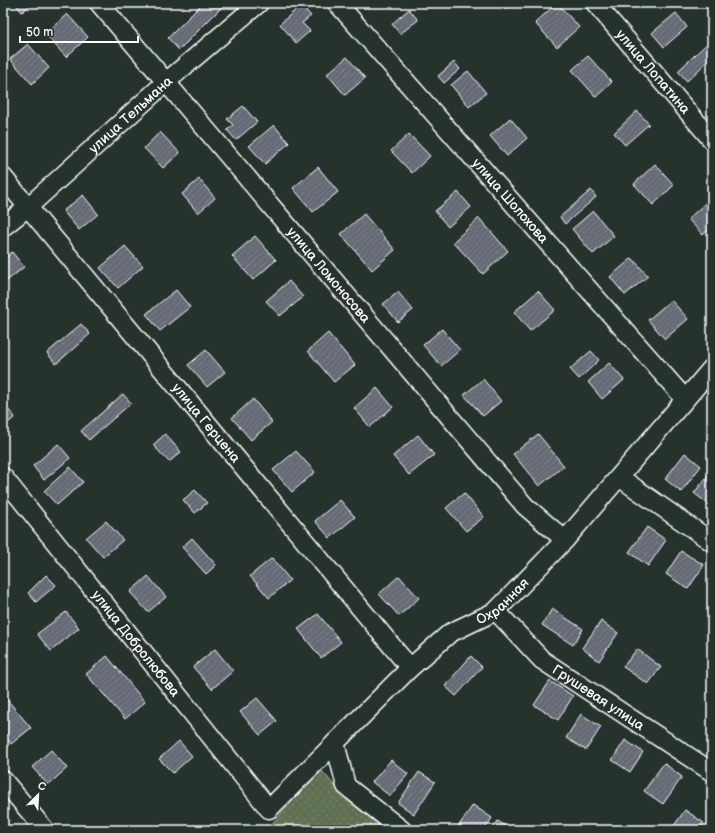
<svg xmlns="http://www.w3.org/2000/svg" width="715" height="833" viewBox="0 0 715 833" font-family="'Balsamiq Sans',sans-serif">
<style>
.green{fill:url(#green-dots);stroke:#b0b8a8}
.building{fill:url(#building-hatch);stroke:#fff}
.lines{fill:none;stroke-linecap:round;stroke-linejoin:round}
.minor-casing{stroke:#fff;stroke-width:21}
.minor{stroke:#26332d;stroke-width:18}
.labels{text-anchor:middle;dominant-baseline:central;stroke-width:3.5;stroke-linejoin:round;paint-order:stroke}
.street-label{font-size:14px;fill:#fff;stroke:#26332d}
</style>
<defs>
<pattern id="green-dots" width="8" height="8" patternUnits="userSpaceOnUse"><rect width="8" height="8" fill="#607052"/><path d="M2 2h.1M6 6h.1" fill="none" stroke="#78856c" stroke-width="1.8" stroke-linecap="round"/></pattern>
<pattern id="building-hatch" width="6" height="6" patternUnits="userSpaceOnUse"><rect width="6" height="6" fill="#656a74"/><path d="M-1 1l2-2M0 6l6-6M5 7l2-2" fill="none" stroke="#7c8089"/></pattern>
</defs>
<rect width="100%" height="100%" fill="#26332d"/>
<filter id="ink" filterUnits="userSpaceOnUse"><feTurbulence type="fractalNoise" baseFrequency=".025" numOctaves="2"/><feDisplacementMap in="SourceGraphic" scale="8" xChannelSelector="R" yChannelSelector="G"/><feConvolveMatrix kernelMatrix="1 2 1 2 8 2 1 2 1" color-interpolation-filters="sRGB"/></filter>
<g filter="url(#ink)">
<polygon class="green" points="321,770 347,800 386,830 266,830"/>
<g class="building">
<polygon points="15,3 33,3 22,12"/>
<polygon points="203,3 226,3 179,50 168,38"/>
<polygon points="501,3 512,3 505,8"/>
<polygon points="557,3 579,27 557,47 535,23"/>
<polygon points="301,5 311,16 302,23 310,31 296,43 280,24"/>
<polygon points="409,9 418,20 400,34 392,24"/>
<polygon points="676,13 687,27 664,47 652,33"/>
<polygon points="67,14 88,37 66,57 45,34"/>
<polygon points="711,40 712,57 687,81 678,71"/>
<polygon points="28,44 49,68 32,84 10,59"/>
<polygon points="588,56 612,82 596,97 572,70"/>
<polygon points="347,57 365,78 345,95 327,74"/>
<polygon points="454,62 460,69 444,83 438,76"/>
<polygon points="468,71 486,93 469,107 451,85"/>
<polygon points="243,106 257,122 236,140 227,130 233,125 227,119"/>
<polygon points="637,111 649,124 625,145 614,133"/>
<polygon points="510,118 527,138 507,156 490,136"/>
<polygon points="274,125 289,143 265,164 249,146"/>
<polygon points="160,132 180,153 163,168 144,148"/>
<polygon points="409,134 430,156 412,173 391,151"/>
<polygon points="655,164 674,185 653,205 634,184"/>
<polygon points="318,167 338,192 313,212 293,188"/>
<polygon points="199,179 215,198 198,213 182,194"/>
<polygon points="591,190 596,197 565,224 560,217"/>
<polygon points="458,192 471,207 448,227 435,211"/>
<polygon points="83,195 98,214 79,230 63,211"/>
<polygon points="712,197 712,226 703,235 688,219"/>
<polygon points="593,211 614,236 593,254 572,229"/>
<polygon points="364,214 395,250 372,270 341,234"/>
<polygon points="479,218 508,251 483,274 453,242"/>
<polygon points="255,236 276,260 253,280 232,256"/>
<polygon points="125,246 143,266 118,288 100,268"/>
<polygon points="12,252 24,267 3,284 3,260"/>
<polygon points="632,258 648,276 625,295 610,277"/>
<polygon points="289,281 303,297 280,316 266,301"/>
<polygon points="176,290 190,307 160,331 146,314"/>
<polygon points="538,291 555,310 530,331 514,312"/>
<polygon points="398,292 413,310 398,322 383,304"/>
<polygon points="671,300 688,319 665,339 648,320"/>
<polygon points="81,324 90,334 56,364 47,353"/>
<polygon points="442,329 460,350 441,366 423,345"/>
<polygon points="328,333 355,365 334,382 308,351"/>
<polygon points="206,350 225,372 207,387 188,365"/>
<polygon points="591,351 599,360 579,379 570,369"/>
<polygon points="609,363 624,380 602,399 588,382"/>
<polygon points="483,379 501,401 483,416 464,395"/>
<polygon points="377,388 393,407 370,427 354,408"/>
<polygon points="123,394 131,403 89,440 81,431"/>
<polygon points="253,399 272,422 251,440 232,418"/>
<polygon points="3,404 15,417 3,427"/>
<polygon points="165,434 181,452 169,462 153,445"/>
<polygon points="538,434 564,466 539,486 513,454"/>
<polygon points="418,435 434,455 409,475 393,456"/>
<polygon points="58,444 70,458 44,480 33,466"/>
<polygon points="296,451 315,472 292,492 273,470"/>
<polygon points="685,453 701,466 681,492 665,479"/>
<polygon points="70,467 83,482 57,505 44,491"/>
<polygon points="709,474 712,477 712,507 694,493"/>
<polygon points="195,490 207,503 195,513 183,500"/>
<polygon points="464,493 484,517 466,531 446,508"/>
<polygon points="340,500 355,517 330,538 315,521"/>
<polygon points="106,521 123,540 103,557 86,538"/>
<polygon points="647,527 666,540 648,566 629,552"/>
<polygon points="192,538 216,565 206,574 182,547"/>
<polygon points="681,551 704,565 688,589 666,574"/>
<polygon points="272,558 290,580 269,598 250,576"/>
<polygon points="46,575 56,585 36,602 28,593"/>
<polygon points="148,576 166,597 148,612 130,592"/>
<polygon points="399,576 419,598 399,616 379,594"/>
<polygon points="552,609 583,629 573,645 542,625"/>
<polygon points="66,612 79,628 51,651 37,634"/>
<polygon points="318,614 341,642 321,658 298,629"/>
<polygon points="601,621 618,633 599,661 582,648"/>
<polygon points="215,649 233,671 212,689 193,667"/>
<polygon points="637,649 661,667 648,684 623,667"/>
<polygon points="107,656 145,702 125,719 86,674"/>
<polygon points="471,656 482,667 456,696 445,686"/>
<polygon points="550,681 573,696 558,720 534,705"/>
<polygon points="4,696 31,728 11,744 3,734"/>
<polygon points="257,698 277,721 260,735 240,712"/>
<polygon points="581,714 601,727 586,750 566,738"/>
<polygon points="625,740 643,752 630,772 612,760"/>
<polygon points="179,741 192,756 173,773 159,759"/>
<polygon points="51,750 67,768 48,785 32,767"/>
<polygon points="391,760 408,774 390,796 372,782"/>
<polygon points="664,763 682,777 663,804 644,791"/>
<polygon points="419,772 435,782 414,814 398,803"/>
<polygon points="473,805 492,818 484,830 456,830"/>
<polygon points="685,810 704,823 699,830 671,830"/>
<polygon points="498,821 511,830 491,830"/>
</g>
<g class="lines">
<defs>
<g id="minor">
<path id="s1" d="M99 3 525 506 565 540"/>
<path id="s2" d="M337 3 685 399"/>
<path id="s3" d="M595 3 712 140"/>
<path id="s4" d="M3 177 410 668"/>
<path id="s5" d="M3 227 28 207 166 82 259 3"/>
<path id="s6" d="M3 477 269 809 410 668 450 633 496 611 565 540 712 368"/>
<polyline points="619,477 712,542"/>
<path id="s7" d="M496 611 542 660 712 772"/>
<polyline points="335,743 346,786 402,830"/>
<polyline points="3,780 45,830"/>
</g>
</defs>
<use href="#minor" class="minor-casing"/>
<use href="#minor" class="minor"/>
</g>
</g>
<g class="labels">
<g class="street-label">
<text stroke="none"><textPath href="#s3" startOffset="90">улица Лопатина</textPath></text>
<text stroke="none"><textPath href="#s5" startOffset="170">улица Тельмана</textPath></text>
<text stroke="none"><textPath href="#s2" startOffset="263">улица Шолохова</textPath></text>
<text stroke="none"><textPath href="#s1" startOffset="356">улица Ломоносова</textPath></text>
<text stroke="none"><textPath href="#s4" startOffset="319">улица Герцена</textPath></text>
<text stroke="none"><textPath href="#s6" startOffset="740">Охранная</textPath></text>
<text stroke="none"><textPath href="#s6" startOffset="213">улица Добролюбова</textPath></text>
<text stroke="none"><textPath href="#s7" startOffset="135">Грушевая улица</textPath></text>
</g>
</g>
<rect width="715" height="833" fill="none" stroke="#26332d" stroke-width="16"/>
<rect x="8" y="8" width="699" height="817" fill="none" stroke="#fff" stroke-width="1.5" filter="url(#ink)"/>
<g transform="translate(38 795) rotate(24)" stroke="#26332d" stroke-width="3" paint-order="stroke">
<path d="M0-3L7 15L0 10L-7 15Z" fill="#ffffff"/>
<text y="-6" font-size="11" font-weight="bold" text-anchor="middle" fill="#ffffff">С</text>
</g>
<path d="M20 36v6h118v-6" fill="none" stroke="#ffffff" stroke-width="2"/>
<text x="26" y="36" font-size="12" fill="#ffffff" stroke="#26332d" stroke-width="3" paint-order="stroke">50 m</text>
</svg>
